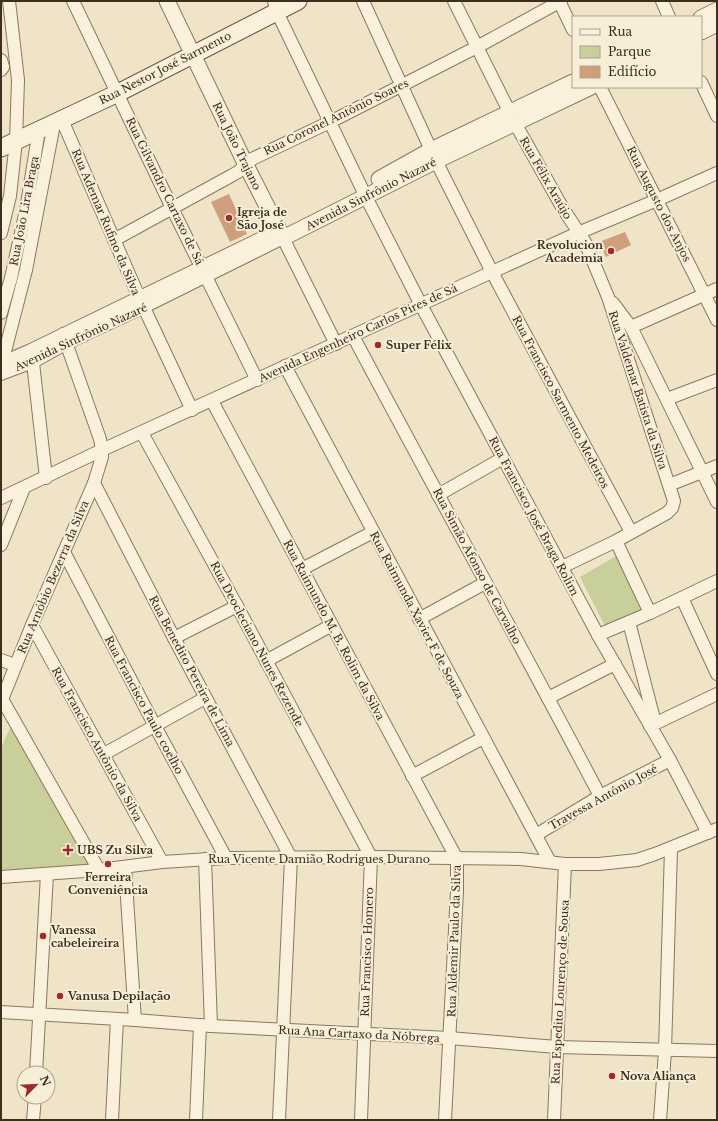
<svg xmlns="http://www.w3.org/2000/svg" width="718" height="1121" viewBox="0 0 718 1121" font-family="'Libre Baskerville',serif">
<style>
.green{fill:#c9cf9b}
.building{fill:#cf9f7d}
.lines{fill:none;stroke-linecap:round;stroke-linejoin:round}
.minor-casing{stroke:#8d765c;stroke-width:14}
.tertiary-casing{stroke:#8d765c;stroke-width:17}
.secondary-casing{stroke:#6f573f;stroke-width:19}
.minor{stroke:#faf1dc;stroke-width:12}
.tertiary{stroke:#faf1dc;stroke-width:15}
.secondary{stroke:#faf1dc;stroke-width:17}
.poi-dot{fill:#9e2a2b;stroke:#f7eed8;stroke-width:1.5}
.labels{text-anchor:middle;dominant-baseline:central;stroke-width:4;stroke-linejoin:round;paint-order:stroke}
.street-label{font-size:11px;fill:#3d2e20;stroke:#f7eed8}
.poi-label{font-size:11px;font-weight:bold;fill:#3d2e20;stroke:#f7eed8;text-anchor:start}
</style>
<rect width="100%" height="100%" fill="#f0e4c8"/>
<g class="green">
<polygon points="618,555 645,614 607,630 580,577"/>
<polygon points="15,717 98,869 1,874 1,748"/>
</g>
<g class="building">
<polygon points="229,194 247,234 230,242 211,202"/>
<polygon points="625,232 631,245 606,257 599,242"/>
</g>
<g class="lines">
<defs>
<g id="minor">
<polyline points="73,1 172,208 257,380"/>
<polyline points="274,1 277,12 366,197 421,305 598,635 670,760 708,833"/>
<polyline points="363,1 436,161 492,272 631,532"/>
<polyline points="454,1 515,123 562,207 585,242 590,254 608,297 674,501 672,508 667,513 616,541 562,567"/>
<polyline points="559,1 573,30"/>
<polyline points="662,1 669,17"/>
<polyline points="1,60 3,67 1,70"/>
<polyline points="701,82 717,116"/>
<polyline points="600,87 717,320"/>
<polyline points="62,120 139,297 192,410"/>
<polyline points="1,233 10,196 16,141 18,80 9,1"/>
<polyline points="114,240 229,177 238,172 252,159 330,122 477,47 561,1"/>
<polyline points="613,303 631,327 717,502"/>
<polyline points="1,313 11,278 26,210 39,130"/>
<polyline points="631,327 717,289"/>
<path d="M353 336C435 490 519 642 600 796"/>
<polyline points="32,354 46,478"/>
<polyline points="1,363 31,350 278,230"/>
<polyline points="285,366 550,862"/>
<polyline points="2,368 2,363 26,270 54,124"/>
<polyline points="1,374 33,362 67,343 144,307 283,238 336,344"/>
<polyline points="667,399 717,380"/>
<polyline points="212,401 457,859 457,891 445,1120"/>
<polyline points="142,433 237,606 371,857 361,1120"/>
<polyline points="94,483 174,638 291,858 279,1120"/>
<polyline points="669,485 717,466"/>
<polyline points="438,495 503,458"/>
<polyline points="1,498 102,450 492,272 578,233 657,200 717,173"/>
<polyline points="616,541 650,613"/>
<polyline points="1,545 24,488"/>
<polyline points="64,552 155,726 226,858"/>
<polyline points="302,569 373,532"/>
<polyline points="682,598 717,674"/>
<polyline points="419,619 485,583"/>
<polyline points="629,622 655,723"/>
<polyline points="32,625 162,862"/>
<polyline points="598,635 650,613 717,581"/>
<polyline points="174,638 237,606"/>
<polyline points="1,660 15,665"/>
<polyline points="266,661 332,625"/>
<polyline points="548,698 615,664"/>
<polyline points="2,699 99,870"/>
<polyline points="1,702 32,625 94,483 102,457 102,450 100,439 63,334"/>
<polyline points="650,726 717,694"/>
<polyline points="104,754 205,698"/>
<polyline points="412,776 483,738"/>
<polyline points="536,835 600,796 670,760"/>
<polyline points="205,859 211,1026"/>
<polyline points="125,867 135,1020"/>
<polyline points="1,877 99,870 162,862 226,858 371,857 521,859 565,864 599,864 637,860 655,854 717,829"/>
<polyline points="1,1012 135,1020 211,1026 449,1038 557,1047 717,1051"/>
<polyline points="36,1073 47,874"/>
<polyline points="33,1120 35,1097"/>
<polyline points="112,1120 117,1019"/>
<polyline points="196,1120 200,1025"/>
<polyline points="554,1120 565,864"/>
<polyline points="660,1120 665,1051 671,849"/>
</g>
<g id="tertiary">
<polyline points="167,1 246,165 283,238 436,161 591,87"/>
<polyline points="701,18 717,10"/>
<polyline points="701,32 717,24"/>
<polyline points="379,179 431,150 573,82"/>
</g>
<polyline id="secondary" points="1,148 118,93 298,1"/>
</defs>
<use href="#minor" class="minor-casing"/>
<use href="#tertiary" class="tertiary-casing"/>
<use href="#secondary" class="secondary-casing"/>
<use href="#minor" class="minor"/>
<use href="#tertiary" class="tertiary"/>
<use href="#secondary" class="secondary"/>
</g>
<g class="poi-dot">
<circle cx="229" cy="218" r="4"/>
<circle cx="611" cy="251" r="4"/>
<circle cx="378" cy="345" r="4"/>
<path d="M66 844h4v4h4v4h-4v4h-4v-4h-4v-4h4z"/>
<circle cx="108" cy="864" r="4"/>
<circle cx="43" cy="936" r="4"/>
<circle cx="60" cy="996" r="4"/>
<circle cx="612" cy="1076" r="4"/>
</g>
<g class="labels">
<g class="street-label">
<text transform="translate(165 68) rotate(-27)">Rua Nestor José Sarmento</text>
<text transform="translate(336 117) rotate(-26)">Rua Coronel Antônio Soares</text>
<text transform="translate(237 146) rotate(64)">Rua João Trajano</text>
<text transform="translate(546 178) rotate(60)">Rua Félix Araújo</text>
<text transform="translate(165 191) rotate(64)">Rua Gilvandro Cartaxo de Sá</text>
<text transform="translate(371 194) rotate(-27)">Avenida Sinfrônio Nazaré</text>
<text transform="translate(659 204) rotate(63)">Rua Augusto dos Anjos</text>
<text transform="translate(24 211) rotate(-79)">Rua João Lira Braga</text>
<text transform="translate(106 222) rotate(67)">Rua Ademar Rufino da Silva</text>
<text transform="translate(358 333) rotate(-25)">Avenida Engenheiro Carlos Pires de Sá</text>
<text transform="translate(81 337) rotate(-25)">Avenida Sinfrônio Nazaré</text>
<text transform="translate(638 390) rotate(72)">Rua Valdemar Batista da Silva</text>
<text transform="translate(561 402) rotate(62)">Rua Francisco Sarmento Medeiros</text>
<text transform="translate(534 516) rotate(62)">Rua Francisco José Braga Rolim</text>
<text transform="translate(477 566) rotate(62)">Rua Simão Afonso de Carvalho</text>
<text transform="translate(53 577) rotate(-67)">Rua Arnóbio Bezerra da Silva</text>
<text transform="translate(417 615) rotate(62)">Rua Raimunda Xavier F de Souza</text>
<text transform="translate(334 630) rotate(62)">Rua Raimundo M. B. Rolim da Silva</text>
<text transform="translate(257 644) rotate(62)">Rua Deocleciano Nunes Rezende</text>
<text transform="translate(192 671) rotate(62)">Rua Benedito Pereira de Lima</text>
<text transform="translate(144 705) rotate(62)">Rua Francisco Paulo coelho</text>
<text transform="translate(97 744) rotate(61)">Rua Francisco Antônio da Silva</text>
<text transform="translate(603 797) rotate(-29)">Travessa Antônio José</text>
<text x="319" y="859">Rua Vicente Damião Rodrigues Durano</text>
<text transform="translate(454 941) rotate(-88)">Rua Aldemir Paulo da Silva</text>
<text transform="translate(367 952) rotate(-88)">Rua Francisco Homero</text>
<text transform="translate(560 992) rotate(-87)">Rua Espedito Lourenço de Sousa</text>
<text transform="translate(359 1034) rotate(3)">Rua Ana Cartaxo da Nóbrega</text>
</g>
<g class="poi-label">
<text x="237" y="212">Igreja de<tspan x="237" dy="13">São José</tspan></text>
<text x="603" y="245" text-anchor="end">Revolucion<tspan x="603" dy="13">Academia</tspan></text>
<text x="386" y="345">Super Félix</text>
<text x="77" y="850">UBS Zu Silva</text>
<text x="108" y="877" text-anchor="middle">Ferreira<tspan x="108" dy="13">Conveniência</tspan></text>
<text x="51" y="930">Vanessa<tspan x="51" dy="13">cabeleireira</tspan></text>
<text x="68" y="996">Vanusa Depilação</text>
<text x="620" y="1076">Nova Aliança</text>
</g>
</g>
<rect width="718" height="1121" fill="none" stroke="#3d2e20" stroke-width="4"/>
<rect x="572" y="16" width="130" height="72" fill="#f7eed8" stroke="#ada18e"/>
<rect x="580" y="29" width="20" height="6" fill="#faf1dc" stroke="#ada18e"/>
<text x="608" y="36" font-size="12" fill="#3d2e20">Rua</text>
<rect x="580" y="46" width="20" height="12" fill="#c9cf9b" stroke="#ada18e"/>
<text x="608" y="56" font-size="12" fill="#3d2e20">Parque</text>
<rect x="580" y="66" width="20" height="12" fill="#cf9f7d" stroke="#ada18e"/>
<text x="608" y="76" font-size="12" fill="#3d2e20">Edifício</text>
<g transform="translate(36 1085) rotate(66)"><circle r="19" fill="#f7eed8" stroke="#ada18e"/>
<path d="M0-3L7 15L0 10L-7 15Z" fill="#9e2a2b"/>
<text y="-6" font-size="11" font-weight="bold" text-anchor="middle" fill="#3d2e20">N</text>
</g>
</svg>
